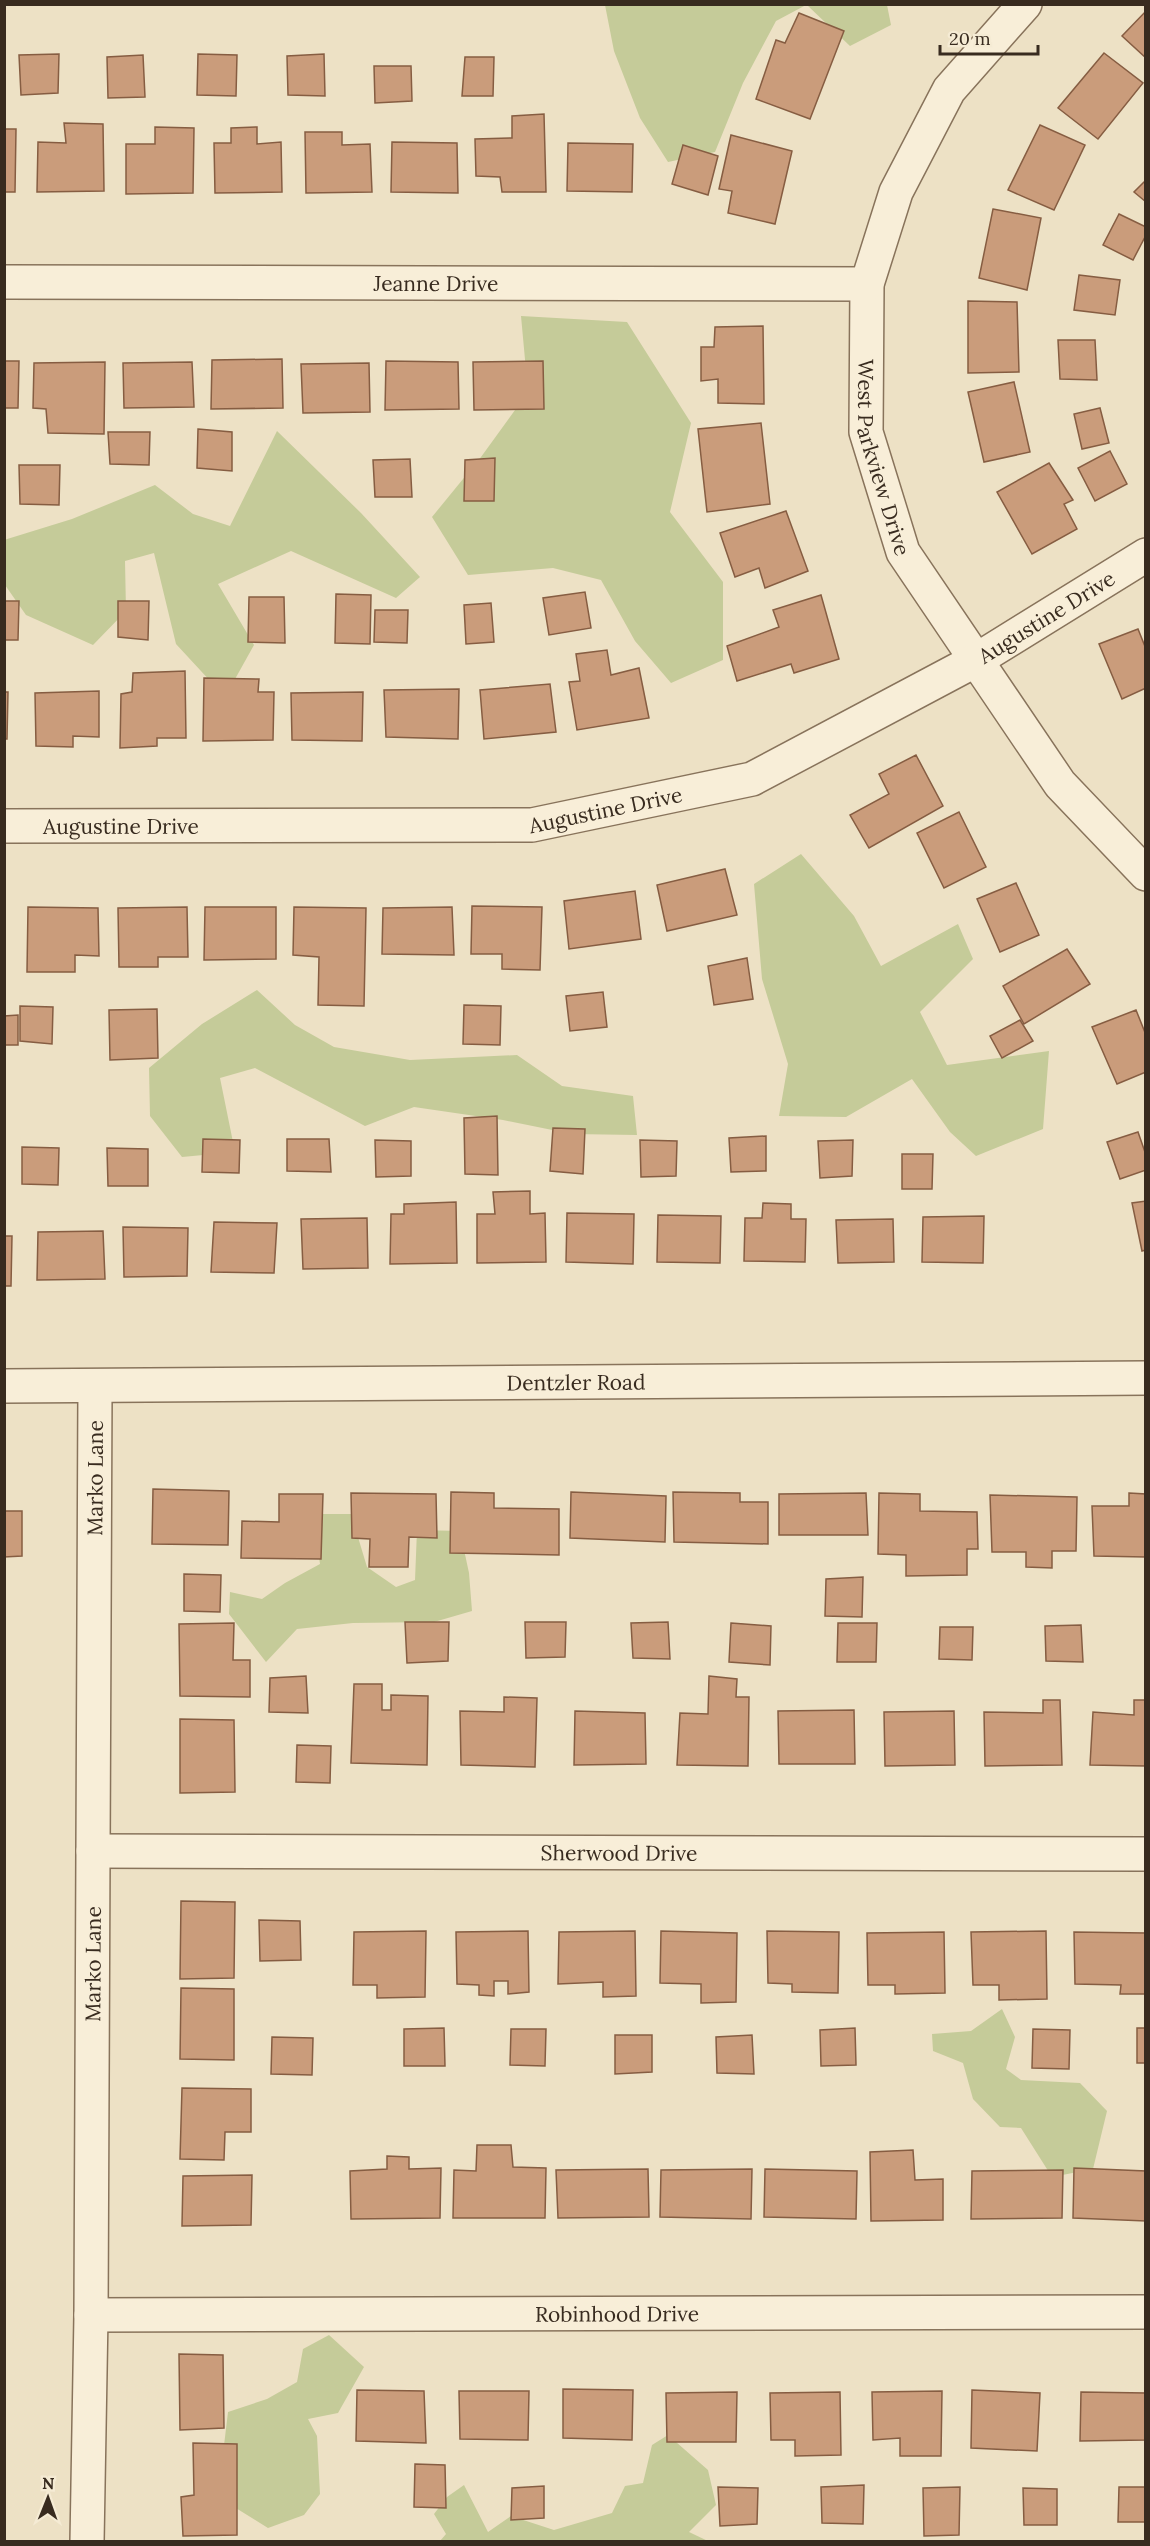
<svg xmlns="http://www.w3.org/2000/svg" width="1150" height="2546" viewBox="0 0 1150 2546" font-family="Lora,serif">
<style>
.green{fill:#c5cb99}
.building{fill:#ca9c7b;stroke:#865d42;stroke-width:1.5}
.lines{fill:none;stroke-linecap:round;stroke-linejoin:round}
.minor-casing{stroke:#88735b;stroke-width:36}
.minor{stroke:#f8eed8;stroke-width:33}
.labels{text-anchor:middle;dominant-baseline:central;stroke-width:4.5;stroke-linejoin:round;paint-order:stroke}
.street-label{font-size:21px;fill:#382b1f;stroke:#f5ebd4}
</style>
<rect width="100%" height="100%" fill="#ede1c5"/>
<g class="green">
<polygon points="605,5 806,5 776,21 743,83 715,152 668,162 640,118 614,51"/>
<polygon points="807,5 887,5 891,25 850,46"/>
<polygon points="521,316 627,322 691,423 670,512 723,582 723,660 671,683 635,641 601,580 553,568 468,575 432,517 481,457 528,392"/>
<polygon points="277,431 361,513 420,577 396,598 291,551 218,584 254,645 225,697 176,644 154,553 125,561 126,611 93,645 26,615 5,585 4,540 72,519 155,485 193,514 230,526"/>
<polygon points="801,854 854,916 881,966 958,924 973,959 920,1012 947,1065 1049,1051 1043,1129 976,1156 950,1132 912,1079 846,1117 779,1116 788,1064 762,979 754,884"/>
<polygon points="257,990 295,1025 334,1047 410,1060 517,1055 562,1086 633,1096 637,1135 572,1134 503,1120 414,1107 365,1126 255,1068 220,1078 235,1152 182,1157 150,1116 149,1068 202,1024"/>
<polygon points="319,1514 351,1514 367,1567 396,1587 415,1580 417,1530 460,1531 469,1573 472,1611 434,1622 353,1623 297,1629 266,1662 229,1614 230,1592 262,1599 285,1583 320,1564 316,1536"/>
<polygon points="1002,2009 1015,2037 1006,2069 1021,2080 1080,2083 1107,2111 1093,2169 1052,2177 1021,2128 1000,2127 973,2099 963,2063 933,2051 932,2034 971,2031"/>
<polygon points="329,2335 364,2367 338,2413 308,2419 317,2436 320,2494 304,2515 268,2528 231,2505 222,2462 228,2412 267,2399 297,2382 303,2349"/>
<polygon points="668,2435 708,2470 716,2505 689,2532 710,2542 440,2541 446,2534 434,2514 447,2497 464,2485 488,2532 511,2516 554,2530 612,2513 625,2486 643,2483 652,2445"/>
</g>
<g class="building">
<polygon points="1146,11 1146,58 1122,36"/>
<polygon points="799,13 844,31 810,119 756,99 776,40 785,43"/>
<polygon points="1104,53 1143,83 1098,139 1058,108"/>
<polygon points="59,54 58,93 21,95 19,55"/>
<polygon points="198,54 237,55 236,96 197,95"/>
<polygon points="324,54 325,96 288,95 287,56"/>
<polygon points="143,55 145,97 108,98 107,57"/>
<polygon points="465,57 494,57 493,96 462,96"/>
<polygon points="374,66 411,66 412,101 375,103"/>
<polygon points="544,114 546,192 502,192 500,177 476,176 475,139 512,138 512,116"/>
<polygon points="64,123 103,124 104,191 37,192 38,142 66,143"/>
<polygon points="1040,125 1085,145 1054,210 1008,190"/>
<polygon points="155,127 194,128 193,193 126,194 126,144 155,144"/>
<polygon points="257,127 257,144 281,142 282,192 215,193 214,143 231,143 231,128"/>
<polygon points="4,129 16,129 15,192 4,192"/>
<polygon points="305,132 342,132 342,145 370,144 372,192 306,193"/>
<polygon points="731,135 792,151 775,224 728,213 732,191 719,189"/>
<polygon points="392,142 457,143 458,193 391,192"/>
<polygon points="568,143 633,144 632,192 567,191"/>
<polygon points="683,145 718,156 708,195 672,184"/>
<polygon points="1146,180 1146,202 1134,192"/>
<polygon points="993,209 1041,218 1027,290 979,278"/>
<polygon points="1119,214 1146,227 1146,235 1133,260 1103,245"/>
<polygon points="1079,275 1120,280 1115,315 1074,310"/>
<polygon points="968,301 1017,302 1019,372 968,373"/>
<polygon points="763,326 764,404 718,403 718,379 701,381 701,347 714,347 715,327"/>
<polygon points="1058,340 1095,340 1097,380 1060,379"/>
<polygon points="282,359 283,408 211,409 212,360"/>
<polygon points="4,361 19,361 18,408 4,408"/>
<polygon points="386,361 458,362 459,409 385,410"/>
<polygon points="543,361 544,409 474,410 473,362"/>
<polygon points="105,362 104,434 48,433 46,409 33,408 34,363"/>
<polygon points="192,362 194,407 124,408 123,363"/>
<polygon points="369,363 370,412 303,413 301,364"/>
<polygon points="1014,382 1030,452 984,462 968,392"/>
<polygon points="1100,408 1109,443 1082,449 1074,414"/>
<polygon points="761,423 770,504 707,512 698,429"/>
<polygon points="198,429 232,432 232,471 197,468"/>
<polygon points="108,432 150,432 149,465 110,464"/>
<polygon points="1110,451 1127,484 1095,501 1078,468"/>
<polygon points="495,458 494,501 464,501 465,460"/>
<polygon points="410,459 412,497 375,497 373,460"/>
<polygon points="1049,463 1073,500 1064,504 1077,529 1032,554 997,492"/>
<polygon points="19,465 60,465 59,505 20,504"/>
<polygon points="786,511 808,571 765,588 759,568 735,577 720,533"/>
<polygon points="585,592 591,628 549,635 543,598"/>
<polygon points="336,594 371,595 370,644 335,643"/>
<polygon points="821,595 839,659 794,673 791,664 737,681 727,646 779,627 773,610"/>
<polygon points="249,597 284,597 285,643 248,642"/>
<polygon points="4,601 19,601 18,640 4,640"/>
<polygon points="118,601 149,601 148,640 118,637"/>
<polygon points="491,603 494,642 466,644 464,605"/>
<polygon points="375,610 408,610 407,643 374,642"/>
<polygon points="1138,629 1146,649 1146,688 1122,699 1099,644"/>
<polygon points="607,650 611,675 639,668 649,718 577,730 569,682 580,681 576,654"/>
<polygon points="185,671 186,738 157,738 157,746 120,748 121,694 132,692 133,673"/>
<polygon points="204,678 259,679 258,692 274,692 273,740 203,741"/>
<polygon points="550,684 556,732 484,739 480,690"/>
<polygon points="459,689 458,739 386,737 384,690"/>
<polygon points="99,691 99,737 73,736 73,747 36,746 35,693"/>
<polygon points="4,692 8,692 7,739 4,739"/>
<polygon points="363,692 362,741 292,740 291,693"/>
<polygon points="916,755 943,806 869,848 850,815 889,794 879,774"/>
<polygon points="959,812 986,867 944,888 917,833"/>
<polygon points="725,869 737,915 667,931 657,885"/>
<polygon points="1016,883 1039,935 1000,952 977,899"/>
<polygon points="635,891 641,939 569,949 564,901"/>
<polygon points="472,906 542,907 540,970 502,969 502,954 471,954"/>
<polygon points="28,907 98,908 99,956 75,955 75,972 27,972"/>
<polygon points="187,907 188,957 158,957 158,967 119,967 118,908"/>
<polygon points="205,907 276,907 276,959 204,960"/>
<polygon points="294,907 366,908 364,1006 318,1005 319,957 293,955"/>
<polygon points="452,907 454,955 382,954 383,908"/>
<polygon points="1067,949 1090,984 1024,1024 1003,986"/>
<polygon points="747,958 753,999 714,1005 708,966"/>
<polygon points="603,992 607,1027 570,1031 566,996"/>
<polygon points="464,1005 501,1006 500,1045 463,1044"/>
<polygon points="20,1006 53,1007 52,1044 20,1041"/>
<polygon points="157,1009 158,1058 110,1060 109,1010"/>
<polygon points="1136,1010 1146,1035 1146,1072 1117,1084 1092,1027"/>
<polygon points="18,1015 18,1045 4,1045 4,1016"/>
<polygon points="1020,1020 1033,1041 1002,1058 990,1036"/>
<polygon points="497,1116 498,1175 465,1174 464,1118"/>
<polygon points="553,1128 585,1129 583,1174 550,1171"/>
<polygon points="1138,1132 1146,1155 1146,1170 1120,1179 1107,1142"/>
<polygon points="766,1136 766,1171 731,1172 729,1138"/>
<polygon points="203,1139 240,1140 239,1173 202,1172"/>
<polygon points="287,1139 329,1139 331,1172 287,1171"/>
<polygon points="375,1140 411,1141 411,1176 376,1177"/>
<polygon points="640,1140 677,1141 676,1176 641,1177"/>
<polygon points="853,1140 852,1176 820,1178 818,1141"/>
<polygon points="22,1147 59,1148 58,1185 22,1184"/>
<polygon points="107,1148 148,1149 148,1186 108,1186"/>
<polygon points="902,1154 933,1154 932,1189 902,1189"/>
<polygon points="530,1191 530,1214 545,1213 546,1262 477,1263 477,1214 495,1214 493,1192"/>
<polygon points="1146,1201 1146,1250 1142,1251 1132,1203"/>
<polygon points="456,1202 457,1263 390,1264 391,1214 404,1214 404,1204"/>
<polygon points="763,1203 791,1204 791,1219 806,1219 805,1262 744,1261 745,1218 762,1218"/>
<polygon points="567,1213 634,1214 633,1264 566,1262"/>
<polygon points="658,1215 721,1216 720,1263 657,1262"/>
<polygon points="984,1216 983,1263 922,1262 923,1217"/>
<polygon points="367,1218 368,1268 303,1269 301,1219"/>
<polygon points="893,1219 894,1262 838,1263 836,1220"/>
<polygon points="214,1222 277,1223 274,1273 211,1272"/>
<polygon points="123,1227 188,1228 187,1276 124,1277"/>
<polygon points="103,1231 105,1279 37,1280 38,1232"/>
<polygon points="4,1236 12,1236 11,1286 4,1286"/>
<polygon points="153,1489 229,1491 228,1545 152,1544"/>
<polygon points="451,1492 494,1493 494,1508 559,1509 559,1555 450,1553"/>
<polygon points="571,1492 666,1496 665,1542 570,1538"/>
<polygon points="673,1492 740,1493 740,1502 768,1502 768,1544 674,1542"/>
<polygon points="351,1493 436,1494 437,1538 409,1537 408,1567 369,1567 370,1539 352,1538"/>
<polygon points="866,1493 868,1535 779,1535 779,1494"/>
<polygon points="879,1493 920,1494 920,1511 977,1512 978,1549 967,1549 967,1575 906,1576 906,1555 878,1554"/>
<polygon points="1129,1493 1146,1494 1146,1557 1094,1556 1092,1506 1129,1506"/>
<polygon points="279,1494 323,1494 321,1559 241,1558 242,1521 279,1522"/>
<polygon points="990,1495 1077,1497 1076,1551 1052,1551 1052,1568 1026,1567 1026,1552 992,1552"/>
<polygon points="4,1511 22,1511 22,1556 4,1557"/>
<polygon points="184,1574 221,1575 220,1612 184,1611"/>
<polygon points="863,1577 862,1617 825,1616 826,1579"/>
<polygon points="405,1622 449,1622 448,1661 407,1663"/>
<polygon points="525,1622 566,1622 565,1657 526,1658"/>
<polygon points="668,1622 670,1659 633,1658 631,1623"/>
<polygon points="234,1623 233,1660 250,1660 250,1697 180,1696 179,1624"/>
<polygon points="731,1623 771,1626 770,1665 729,1662"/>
<polygon points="838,1623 877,1623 876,1662 837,1662"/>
<polygon points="1081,1625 1083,1662 1046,1661 1045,1626"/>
<polygon points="940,1627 973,1627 972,1660 939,1659"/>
<polygon points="306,1676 308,1713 269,1712 270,1678"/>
<polygon points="709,1676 737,1679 736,1697 749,1697 748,1766 677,1765 680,1713 708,1714"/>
<polygon points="354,1684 382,1684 382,1710 391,1710 391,1695 428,1696 427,1765 351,1763"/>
<polygon points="504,1697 537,1698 535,1767 461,1765 460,1711 504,1712"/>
<polygon points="1043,1700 1060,1700 1062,1765 985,1766 984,1712 1043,1713"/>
<polygon points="1134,1700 1146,1700 1146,1766 1090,1765 1093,1712 1134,1715"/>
<polygon points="854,1710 855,1764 779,1764 778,1711"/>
<polygon points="575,1711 645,1713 646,1764 574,1765"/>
<polygon points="954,1711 955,1765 885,1766 884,1712"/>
<polygon points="180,1719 234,1720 235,1792 180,1793"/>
<polygon points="297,1745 331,1746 330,1783 296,1782"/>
<polygon points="181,1901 235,1902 234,1978 180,1979"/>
<polygon points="259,1920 300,1921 301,1960 260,1961"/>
<polygon points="426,1931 425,1997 377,1998 377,1985 353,1985 354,1932"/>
<polygon points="528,1931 529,1992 508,1994 508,1981 494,1981 494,1996 479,1995 479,1985 457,1984 456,1932"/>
<polygon points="635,1931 636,1996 603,1997 603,1982 558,1984 559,1932"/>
<polygon points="661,1931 737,1933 736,2002 701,2003 701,1984 660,1983"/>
<polygon points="767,1931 839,1932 838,1993 792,1992 792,1984 768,1983"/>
<polygon points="1046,1931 1047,1999 999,2000 999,1985 973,1985 971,1932"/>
<polygon points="944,1932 945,1993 895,1994 895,1985 868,1985 867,1933"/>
<polygon points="1074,1932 1146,1933 1146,1994 1120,1994 1121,1985 1075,1984"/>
<polygon points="181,1988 234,1989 234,2060 180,2059"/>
<polygon points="444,2028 445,2066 404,2066 404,2029"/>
<polygon points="855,2028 856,2065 821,2066 820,2030"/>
<rect x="1137" y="2028" width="9" height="35"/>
<polygon points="511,2029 546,2029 545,2066 510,2065"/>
<polygon points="1033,2029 1070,2030 1069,2069 1032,2068"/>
<polygon points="615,2035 652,2035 652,2072 615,2074"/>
<polygon points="752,2035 754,2074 717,2073 716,2037"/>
<polygon points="272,2037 313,2038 312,2075 271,2074"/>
<polygon points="182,2088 251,2089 251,2132 225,2132 224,2160 180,2159"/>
<polygon points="477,2145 511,2145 513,2167 546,2168 545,2218 453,2218 454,2170 476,2171"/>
<polygon points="913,2150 915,2180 943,2179 943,2220 871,2221 870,2152"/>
<polygon points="387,2156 409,2157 409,2169 441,2168 440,2218 351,2219 350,2171 387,2169"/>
<polygon points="1074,2168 1146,2171 1146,2221 1073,2218"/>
<polygon points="648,2169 649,2217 558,2218 556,2170"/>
<polygon points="752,2169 751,2219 660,2217 661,2170"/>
<polygon points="765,2169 857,2171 856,2219 764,2217"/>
<polygon points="1063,2170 1062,2218 971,2219 972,2171"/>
<polygon points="252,2175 251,2225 182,2226 183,2176"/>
<polygon points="179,2354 223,2355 224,2428 180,2430"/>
<polygon points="563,2389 633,2390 632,2440 563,2438"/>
<polygon points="357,2390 424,2391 426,2443 356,2441"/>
<polygon points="972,2390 1040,2393 1037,2451 971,2448"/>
<polygon points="459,2391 529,2391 528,2440 460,2439"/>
<polygon points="942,2391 941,2456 900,2456 900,2438 873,2440 872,2392"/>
<polygon points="737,2392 736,2442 667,2442 666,2393"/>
<polygon points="840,2392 841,2455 795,2456 795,2440 771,2440 770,2393"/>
<polygon points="1081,2392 1146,2393 1146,2440 1080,2441"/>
<polygon points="193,2443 237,2444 237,2535 183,2536 181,2497 194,2495"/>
<polygon points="415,2464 445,2465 446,2508 414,2507"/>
<polygon points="864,2485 863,2524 822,2523 821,2487"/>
<polygon points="544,2486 544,2518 511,2520 512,2488"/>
<polygon points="718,2487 758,2488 757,2524 720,2526"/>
<polygon points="960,2487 959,2535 924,2536 923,2488"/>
<polygon points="1119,2487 1146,2487 1146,2522 1118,2522"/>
<polygon points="1023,2488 1057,2489 1057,2525 1024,2525"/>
</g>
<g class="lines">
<defs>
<g id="minor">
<path id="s1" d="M1025 4 949 90 896 192 867 284 866 432 903 552 1060 784 1146 874"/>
<path id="s2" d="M4 282 867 284"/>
<path id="s3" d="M4 826 532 825 752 779 978 659 1146 555"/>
<path id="s4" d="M4 1386 1146 1378"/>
<path id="s5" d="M93 1851 1146 1854"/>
<path id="s6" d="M91 2315 1146 2312"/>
<path id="s7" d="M87 2542 91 2315 95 1387"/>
</g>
</defs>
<use href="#minor" class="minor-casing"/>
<use href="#minor" class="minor"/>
</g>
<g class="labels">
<g class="street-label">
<text stroke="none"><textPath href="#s2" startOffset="432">Jeanne Drive</textPath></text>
<text stroke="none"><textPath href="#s1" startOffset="502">West Parkview Drive</textPath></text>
<text stroke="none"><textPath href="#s3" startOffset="1089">Augustine Drive</textPath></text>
<text stroke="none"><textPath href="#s3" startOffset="603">Augustine Drive</textPath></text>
<text stroke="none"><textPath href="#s3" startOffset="117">Augustine Drive</textPath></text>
<text stroke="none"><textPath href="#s4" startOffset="572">Dentzler Road</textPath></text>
<text stroke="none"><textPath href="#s7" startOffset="1064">Marko Lane</textPath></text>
<text stroke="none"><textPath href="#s5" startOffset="526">Sherwood Drive</textPath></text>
<text stroke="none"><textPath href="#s7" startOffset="578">Marko Lane</textPath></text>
<text stroke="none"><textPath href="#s6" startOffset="526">Robinhood Drive</textPath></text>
</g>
</g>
<rect width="1150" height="2546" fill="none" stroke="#382b1f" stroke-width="12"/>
<g transform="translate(48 2498) rotate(1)" stroke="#f5ebd4" stroke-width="4.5" paint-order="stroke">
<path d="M0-4.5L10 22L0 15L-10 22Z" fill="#382b1f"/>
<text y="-9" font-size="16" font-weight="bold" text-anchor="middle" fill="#382b1f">N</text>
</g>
<path d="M940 45v9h98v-9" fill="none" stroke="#382b1f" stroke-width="3"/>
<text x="949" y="45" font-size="18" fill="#382b1f" stroke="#f5ebd4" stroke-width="4.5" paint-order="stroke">20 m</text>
</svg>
